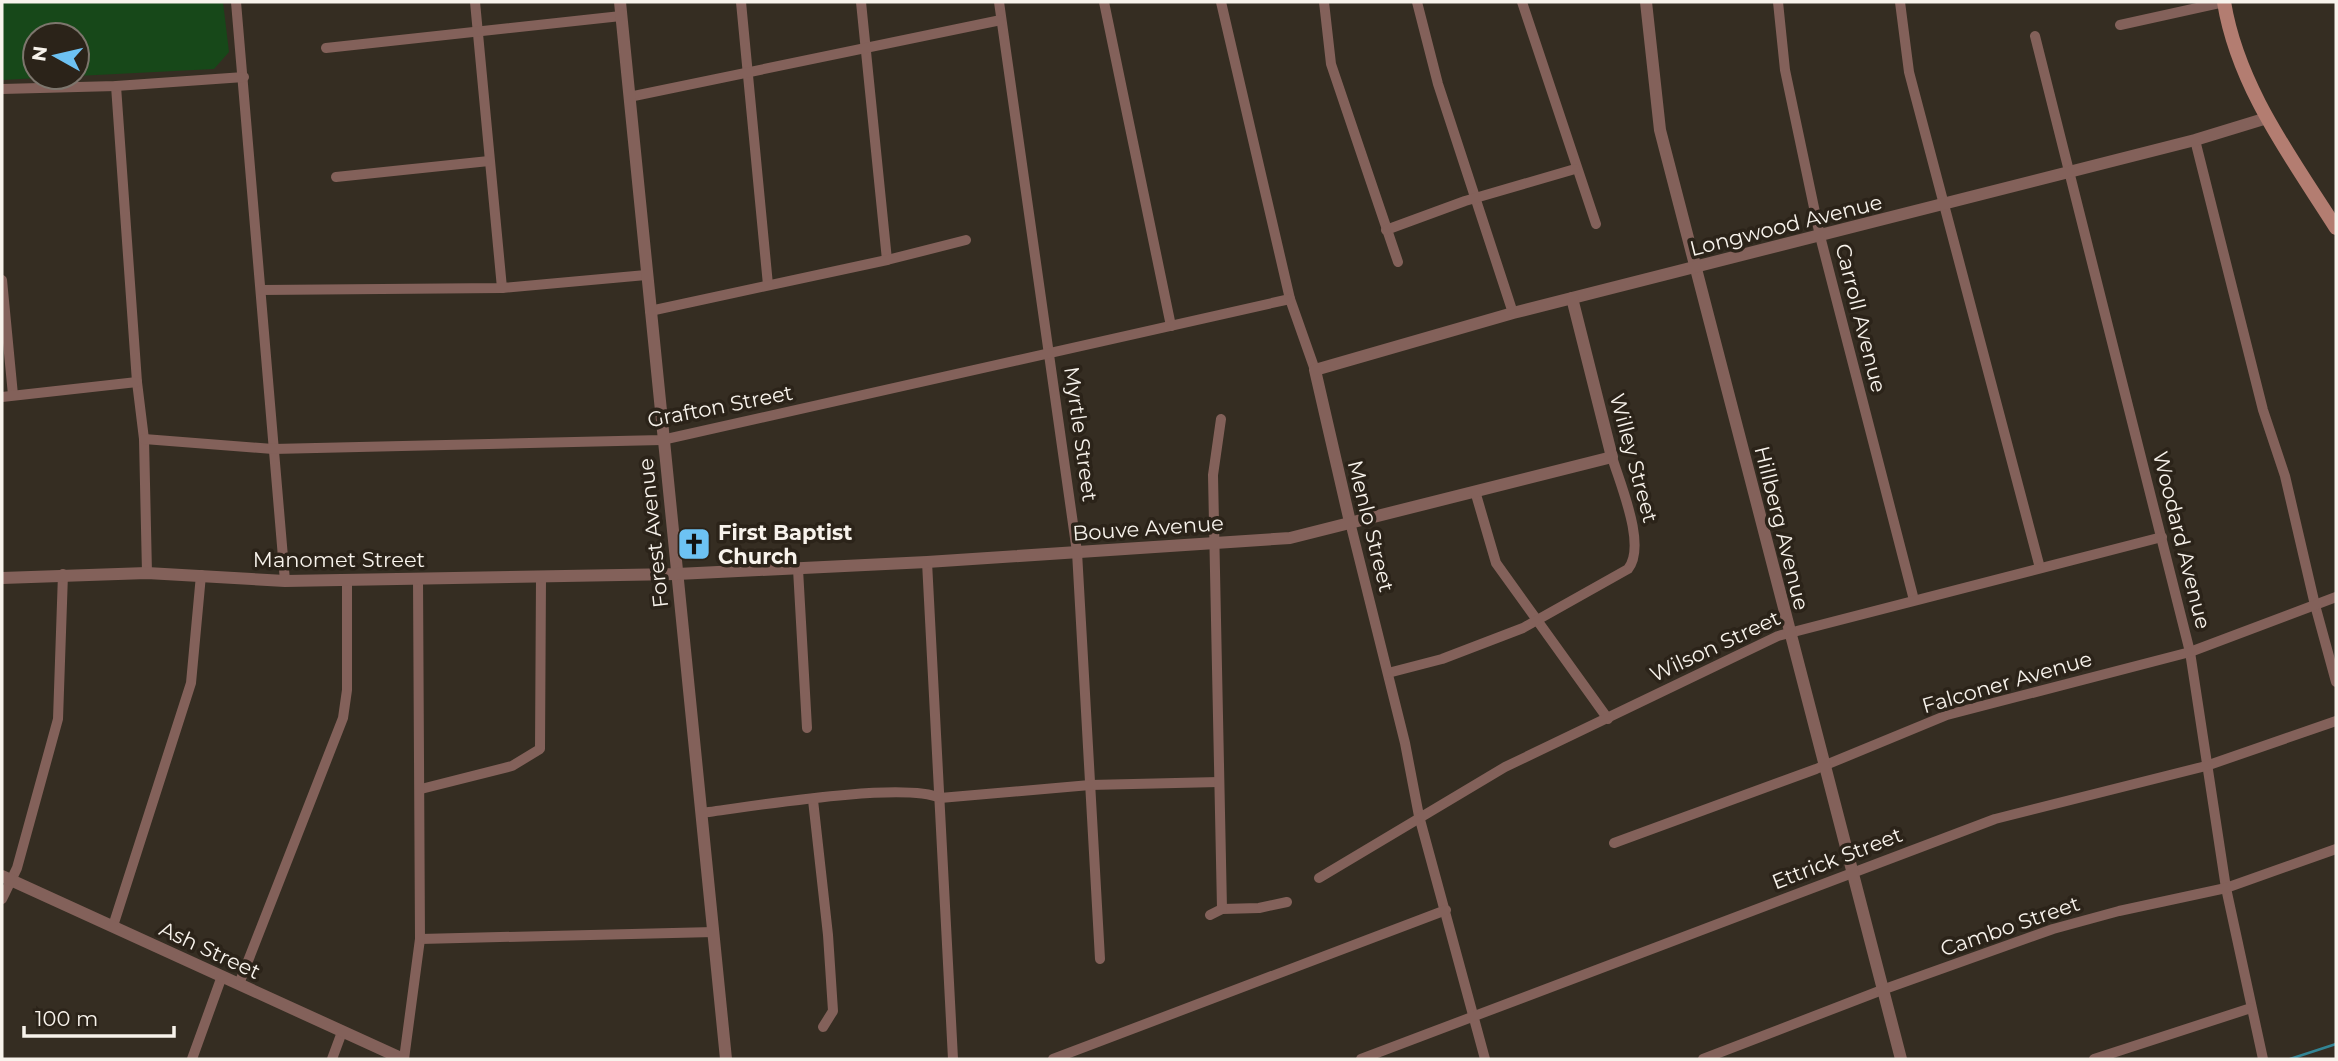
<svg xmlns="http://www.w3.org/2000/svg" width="2338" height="1061" viewBox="0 0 2338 1061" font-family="Montserrat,sans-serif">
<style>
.green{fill:#174819}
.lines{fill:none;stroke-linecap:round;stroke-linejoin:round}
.stream{stroke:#328595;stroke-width:2.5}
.minor{stroke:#83615a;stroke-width:10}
.tertiary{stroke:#83615a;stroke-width:12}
.secondary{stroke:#b37d71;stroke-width:14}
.labels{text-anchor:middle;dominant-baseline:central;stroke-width:7;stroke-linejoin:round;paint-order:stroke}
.street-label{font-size:21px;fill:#f8f3ec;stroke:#2b2319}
.poi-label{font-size:21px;font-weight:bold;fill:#f8f3ec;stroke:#2b2319;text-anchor:start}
</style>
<rect width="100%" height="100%" fill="#352d22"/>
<polygon class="green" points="2,2 223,2 229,52 214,69 77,76 77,35 35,35 35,77 56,77 3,80"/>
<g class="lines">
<polyline class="stream" points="2290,1059 2336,1044"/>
<g class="minor">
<polyline points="236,2 285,581"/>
<polyline points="475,2 502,288"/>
<polyline points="741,2 768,285"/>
<polyline points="861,2 887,260"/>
<polyline points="999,2 1077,552 1100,959"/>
<polyline points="1104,2 1171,326"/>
<polyline points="1221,2 1290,299 1315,370"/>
<polyline points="1324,2 1331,64 1398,262"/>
<polyline points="1417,2 1438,84 1513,313"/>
<polyline points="1522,2 1596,224"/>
<polyline points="1778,2 1785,70 1820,236 1914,600"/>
<polyline points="1900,2 1909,72 2040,568"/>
<polyline points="2120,25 2224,2"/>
<polyline points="2035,36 2190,652 2226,888 2263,1059"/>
<polyline points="326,48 621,16"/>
<polyline points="116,86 137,382 144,439 147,573"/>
<polyline points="2,89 116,86 244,77"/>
<polyline points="629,97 1001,20"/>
<polyline points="2195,140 2263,410 2285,476 2315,605 2336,682"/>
<polyline points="336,177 489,161"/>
<polyline points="1386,230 1465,201 1575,169"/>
<polyline points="2,280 13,395"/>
<polyline points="261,290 502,288 646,275"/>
<polyline points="650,311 887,260 966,240"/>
<polyline points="2,397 137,382"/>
<polyline points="144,439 273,449 662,440 1290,299"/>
<polyline points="1475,491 1496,563 1608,719"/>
<polyline points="1350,522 1405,743 1419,816 1485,1059"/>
<polyline points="927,562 953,1059"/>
<polyline points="798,569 807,728"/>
<path d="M1388 673 1442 659 1523 628 1628 569C1647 546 1620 484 1612 457"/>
<polyline points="421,789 512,766 540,749 541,578"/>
<polyline points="813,800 828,935 833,1011 823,1027"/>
<path d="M701 813C749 807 902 781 940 798L1090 785 1219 782"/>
<polyline points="1614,843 1816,769 1947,715 2190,652 2336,597"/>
<polyline points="1319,878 1505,767 1778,636 2162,537"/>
<polyline points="2,899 17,868 58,719 63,574"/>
<polyline points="1222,909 1259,908 1287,902"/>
<polyline points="1210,915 1222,909 1213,475 1221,419"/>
<polyline points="113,926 191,683 201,575"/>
<polyline points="420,939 714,932"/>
<polyline points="239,984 343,718 347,690 347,580"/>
<polyline points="192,1059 222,976"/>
<polyline points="332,1059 342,1032"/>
<polyline points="404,1059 420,939 418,579"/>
<polyline points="1053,1059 1446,910"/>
<polyline points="1361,1059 1995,819 2206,766 2336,721"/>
<polyline points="1703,1059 1882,990 2053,929 2119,911 2226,888 2336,849"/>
<polyline points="2094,1059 2251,1008"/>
</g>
<g class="tertiary">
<polyline points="620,2 726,1059"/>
<polyline points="1646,2 1660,130 1901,1059"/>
<polyline points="1350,522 1315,370 1513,313 2195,140 2267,118"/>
<polyline points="2,578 147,573 285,581 677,574 927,562 1290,538 1612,457 1572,298"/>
<polyline points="2,876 403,1059"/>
</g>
<path class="secondary" d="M2224 2C2238 87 2291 157 2336 228"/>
</g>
<defs>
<symbol id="church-square" viewBox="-11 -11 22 22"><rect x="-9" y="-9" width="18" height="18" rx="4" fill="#6dc2f3" stroke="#2b2319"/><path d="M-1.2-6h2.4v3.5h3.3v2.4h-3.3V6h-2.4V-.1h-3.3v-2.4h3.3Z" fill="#111"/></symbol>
</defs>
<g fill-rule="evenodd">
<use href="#church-square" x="675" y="525" width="38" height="38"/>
</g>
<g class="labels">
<g class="street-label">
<text transform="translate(1786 225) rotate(-14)">Longwood Avenue</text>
<text transform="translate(1861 318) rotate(76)">Carroll Avenue</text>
<text transform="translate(720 406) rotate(-11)">Grafton Street</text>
<text transform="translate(1081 434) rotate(82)">Myrtle Street</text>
<text transform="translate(1634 458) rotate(75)">Willey Street</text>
<text transform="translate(1371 526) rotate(76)">Menlo Street</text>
<text transform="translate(1148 528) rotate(-4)">Bouve Avenue</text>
<text transform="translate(1782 528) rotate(76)">Hillberg Avenue</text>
<text transform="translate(653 533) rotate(-96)">Forest Avenue</text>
<text transform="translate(2182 540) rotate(76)">Woodard Avenue</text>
<text x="339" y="559">Manomet Street</text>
<text transform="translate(1715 646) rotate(-25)">Wilson Street</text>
<text transform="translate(2007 682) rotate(-16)">Falconer Avenue</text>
<text transform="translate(1837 858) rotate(-21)">Ettrick Street</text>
<text transform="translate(2010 926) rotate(-19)">Cambo Street</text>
<text transform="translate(210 950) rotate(25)">Ash Street</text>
</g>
<g class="poi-label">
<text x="718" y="532">First Baptist<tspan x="718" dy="24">Church</tspan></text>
</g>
</g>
<rect width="2338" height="1061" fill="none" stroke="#f8f3ec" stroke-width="7"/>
<g transform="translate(56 56) rotate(278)"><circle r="33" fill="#2b2319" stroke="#7d766d" stroke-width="2"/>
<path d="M0-5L12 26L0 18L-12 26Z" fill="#6dc2f3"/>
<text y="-10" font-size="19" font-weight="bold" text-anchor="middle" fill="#f8f3ec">N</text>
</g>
<path d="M24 1026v10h150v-10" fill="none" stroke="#f8f3ec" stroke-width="3.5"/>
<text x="35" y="1026" font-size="21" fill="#f8f3ec" stroke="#2b2319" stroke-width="5" paint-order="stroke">100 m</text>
</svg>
